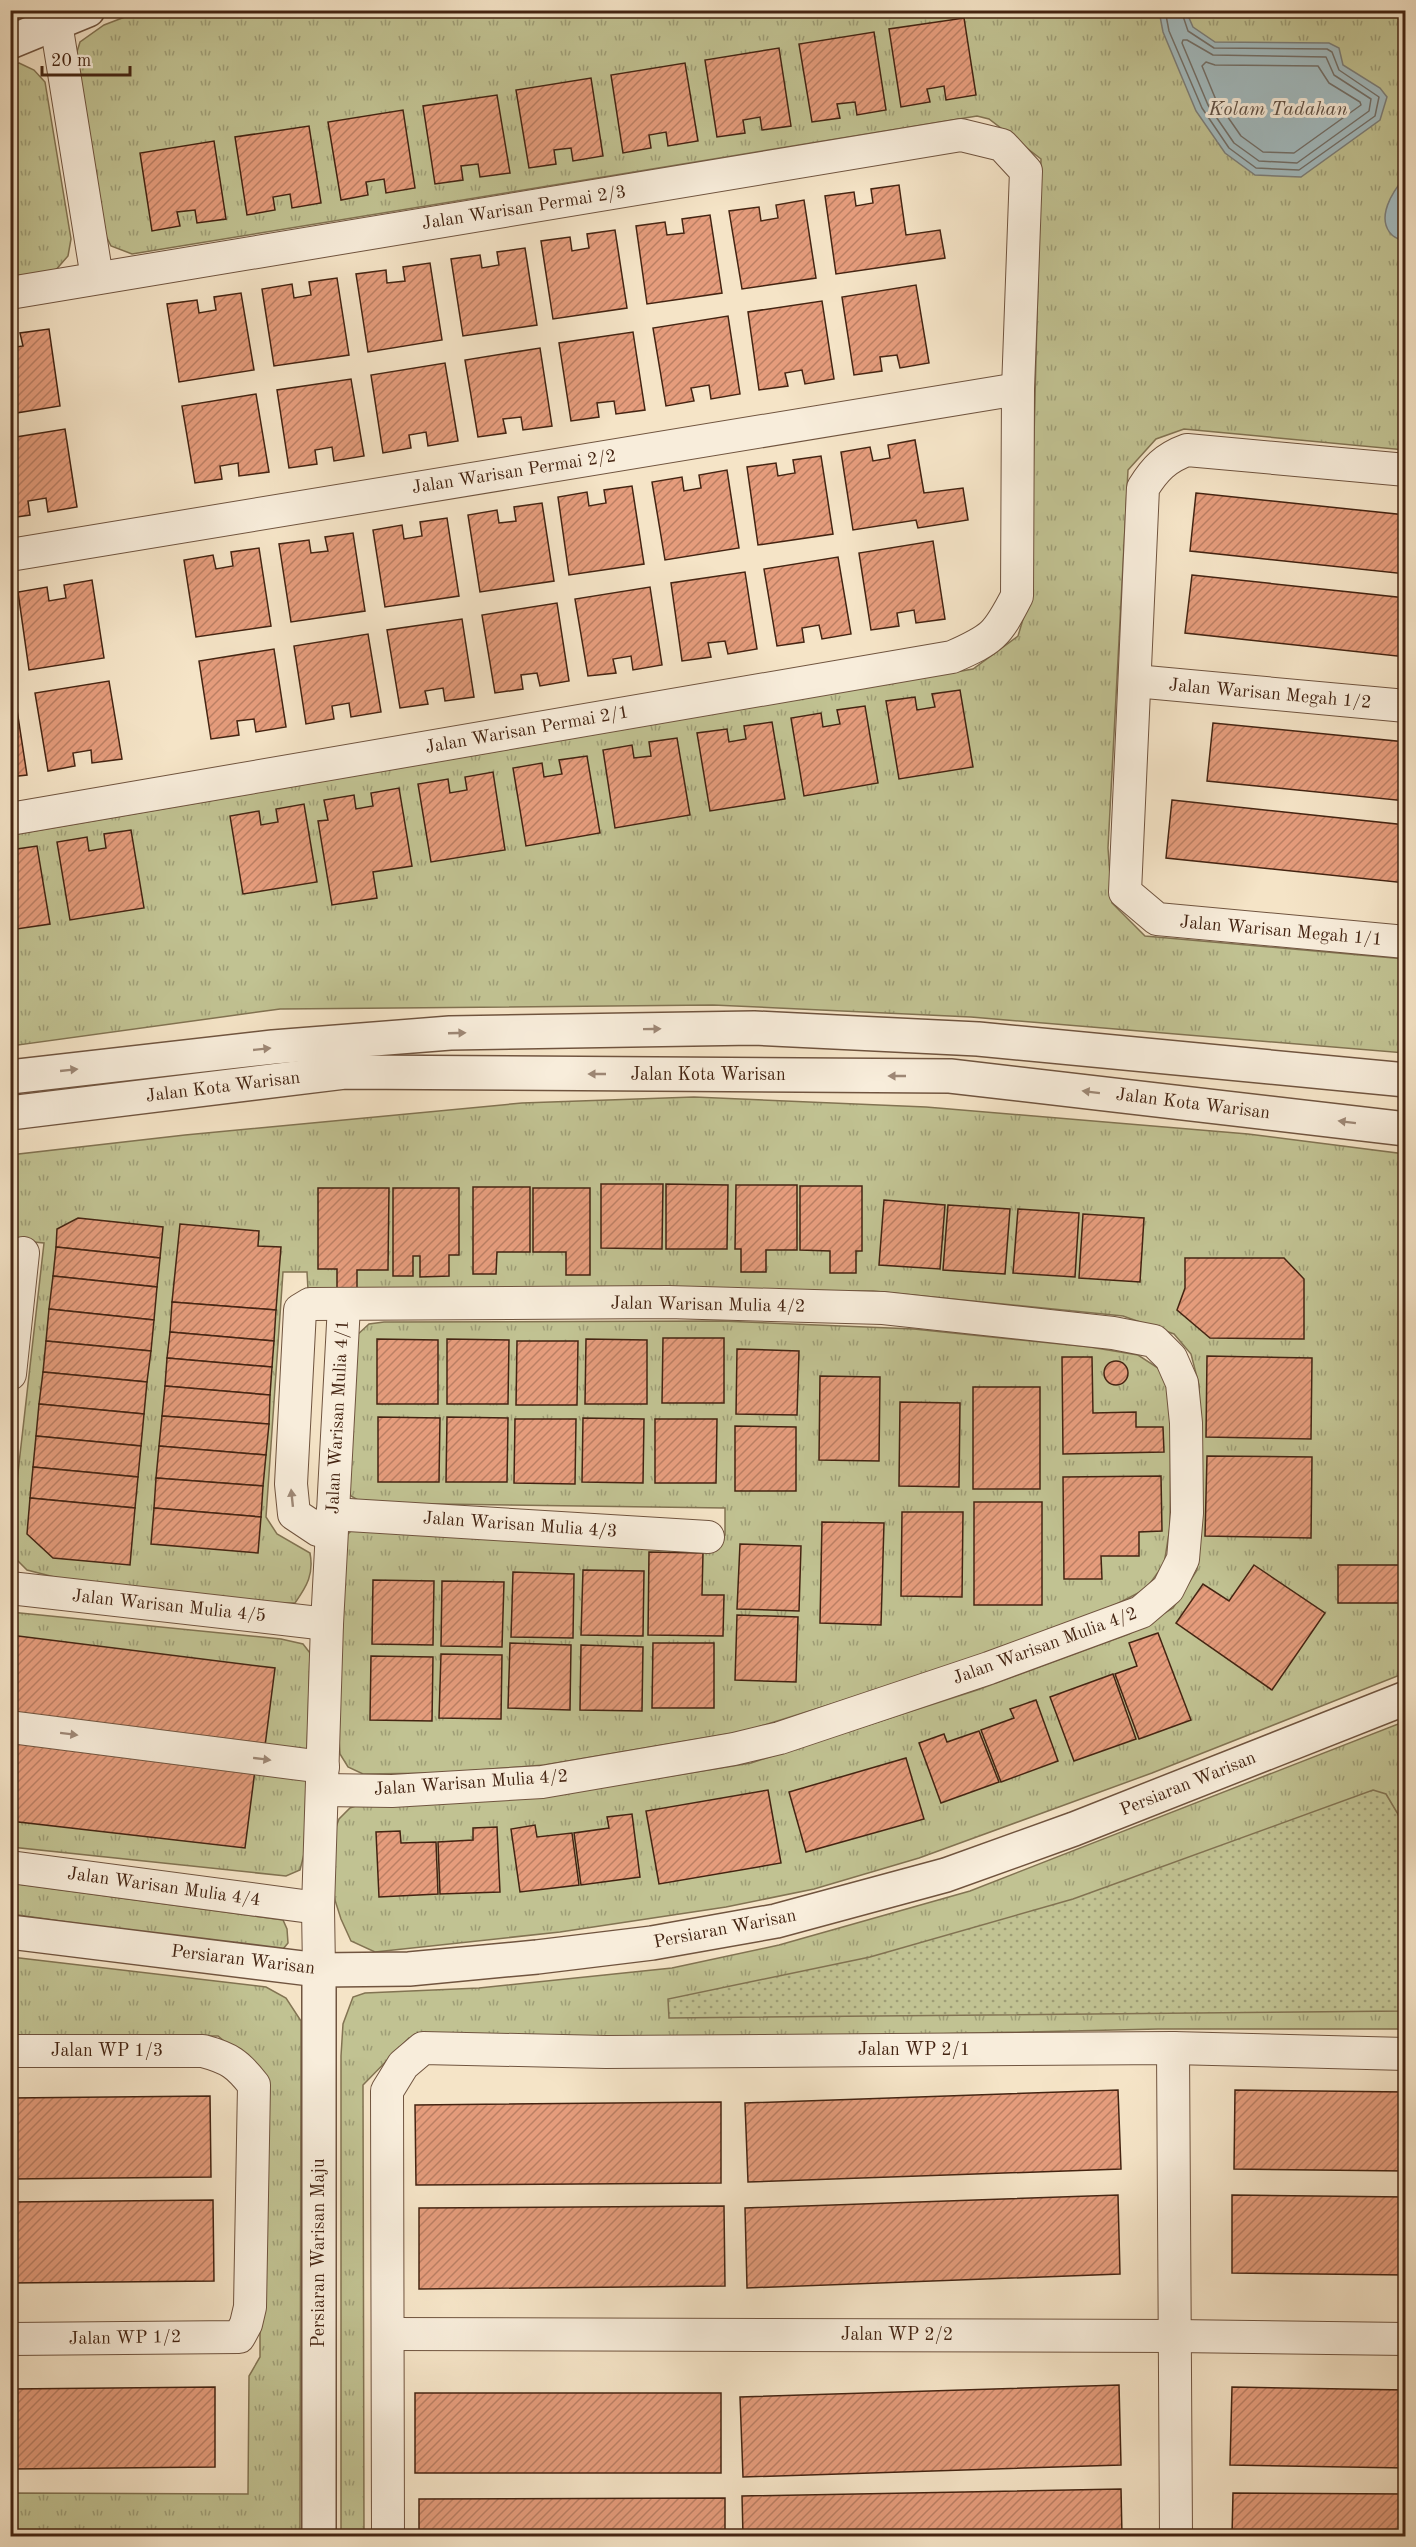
<svg xmlns="http://www.w3.org/2000/svg" width="1416" height="2547" viewBox="0 0 1416 2547" font-family="'Old Standard TT',serif">
<style>
.grass{fill:url(#grass-tufts);stroke:#827352;stroke-width:1.5}
.park{fill:url(#park-dots);stroke:#827352;stroke-width:1.5}
.water{fill:#a2bbc0;stroke:#7c7f7a;stroke-width:1.5}
.lines{fill:none;stroke-linecap:round;stroke-linejoin:round}
.shore{stroke:#737069;stroke-width:1.5}
.building{fill:url(#building-hatch);stroke:#442412;stroke-width:1.5}
.minor-casing{stroke:#70543f;stroke-width:34}
.tertiary-casing{stroke:#70543f;stroke-width:36}
.minor{stroke:#f8eddb;stroke-width:32}
.tertiary{stroke:#f8eddb;stroke-width:33}
.oneway{fill:#9e8876}
.labels{text-anchor:middle;dominant-baseline:central;stroke-width:6;stroke-linejoin:round;paint-order:stroke}
.street-label{font-size:18px;fill:#442412;stroke:#f8eddb}
.water-label{font-size:20px;font-style:italic;fill:#605146;stroke:#f8eddb}
</style>
<defs>
<pattern id="grass-tufts" width="24" height="20" patternUnits="userSpaceOnUse" patternTransform="scale(1.5)"><rect width="24" height="20" fill="#c1c292"/><path d="M3 7l-1-3M5 7V3M7 7l1-3M15 17l-1-3M17 17v-4M19 17l1-3" fill="none" stroke="#9e9d76"/></pattern>
<pattern id="park-dots" width="8" height="8" patternUnits="userSpaceOnUse" patternTransform="scale(1.5)"><rect width="8" height="8" fill="#c1c292"/><path d="M2 2h.1M6 6h.1" fill="none" stroke="#9e9d76" stroke-width="1.8" stroke-linecap="round"/></pattern>
<pattern id="building-hatch" width="6" height="6" patternUnits="userSpaceOnUse" patternTransform="scale(1.5)"><rect width="6" height="6" fill="#e59c7c"/><path d="M-1 1l2-2M0 6l6-6M5 7l2-2" fill="none" stroke="#bb7f64"/></pattern>
</defs>
<rect width="100%" height="100%" fill="#f5e4c7"/>
<filter id="stains"><feTurbulence type="fractalNoise" baseFrequency=".00333" numOctaves="4"/><feColorMatrix values="0 0 0 0 .2 0 0 0 0 .09 0 0 0 0 .02 0 0 0 .5 -.17"/></filter>
<radialGradient id="worn" r=".72"><stop offset=".6" stop-color="#630" stop-opacity="0"/><stop offset="1" stop-color="#630" stop-opacity=".3"/></radialGradient>
<g class="grass">
<polygon points="143,10 1405,11 1405,450 1184,429 1156,439 1128,470 1108,848 1112,903 1145,936 1405,959 1405,1053 971,1017 713,1005 280,1009 11,1046 11,835 973,669 1018,636 1030,596 1041,159 989,119 977,116 132,254 111,246 100,224 75,58 80,42 104,25"/>
<polygon points="19,63 34,70 45,82 71,239 68,256 54,272 11,279 10,65"/>
<path d="M694 1097 926 1107 1248 1134 1405 1154V1673L1152 1773 919 1858 814 1889 726 1907 560 1932 375 1952 351 1941 341 1919 333 1894 335 1830 339 1819 350 1808 364 1803 543 1797 751 1763 977 1690 1129 1634 1173 1608 1197 1570 1199 1385 1191 1354 1174 1334 1123 1316 873 1291 308 1290 307 1272H283L266 1517 277 1534 310 1553C314 1574 307 1586 295 1603H273L66 1580 27 1570 12 1555 11 1534 44 1243 11 1240 10 1155 185 1135 522 1103Z"/>
<polygon points="722,1321 914,1329 1090,1347 1138,1355 1158,1368 1167,1385 1171,1422 1170,1527 1164,1564 1146,1589 1109,1608 921,1676 745,1731 544,1765 439,1773 363,1774 348,1767 340,1754 339,1739 344,1538 355,1527 725,1535 725,1508 363,1503 351,1496 346,1484 356,1336 369,1324 384,1322"/>
<polygon points="10,1612 281,1639 303,1644 310,1653 304,1854 300,1870 286,1876 11,1847"/>
<polygon points="1398,1724 1405,1727 1405,2029 1158,2029 843,2036 568,2039 409,2038 363,2085 364,2536 341,2536 341,2056 343,2024 353,1997 365,1993 479,1988 672,1968 779,1945 970,1891"/>
<polygon points="11,1883 283,1920 287,1929 288,1943 283,1949 265,1950 11,1914"/>
<polygon points="11,1957 266,1987 286,1998 301,2021 300,2536 11,2536 11,2493 248,2494 249,2376 260,2357 260,2071 218,2036 11,2036"/>
</g>
<polygon class="park" points="1373,1790 1386,1794 1405,1826 1405,2011 669,2018 668,1999 870,1957 1073,1899"/>
<g class="water">
<polygon points="1159,11 1186,11 1193,27 1215,42 1329,43 1339,48 1343,65 1380,88 1387,97 1380,120 1301,177 1255,175 1225,153 1196,111 1163,32"/>
<path d="M1405 177V242C1402 240 1395 238 1392 235 1375 218 1393 191 1405 177Z"/>
</g>
<g class="lines">
<g class="shore">
<polyline points="1165,10 1169,31 1202,108 1229,148 1256,168 1299,170 1375,116 1379,97 1339,70 1332,52 1327,49 1214,48 1188,31 1181,10"/>
<polygon points="1183,40 1187,40 1213,55 1326,57 1334,75 1371,99 1369,111 1297,163 1259,161 1234,143 1208,105 1182,43"/>
<polygon points="1206,62 1215,65 1318,66 1329,83 1360,102 1361,105 1294,153 1263,152 1241,136 1216,100 1202,66"/>
</g>
</g>
<g class="building">
<polygon points="964,18 976,95 946,100 944,86 927,89 930,102 901,107 889,29"/>
<polygon points="874,32 886,110 857,115 855,102 837,104 840,118 812,122 799,44"/>
<polygon points="779,48 791,126 762,130 760,117 743,120 745,133 717,137 705,60"/>
<polygon points="685,63 698,141 668,146 666,132 649,135 651,148 623,153 611,75"/>
<polygon points="591,78 603,156 573,161 571,148 554,150 556,164 529,168 516,90"/>
<polygon points="497,95 510,173 480,177 478,164 461,166 463,180 435,184 423,106"/>
<polygon points="403,110 415,188 386,193 384,179 366,182 368,195 341,200 328,122"/>
<polygon points="309,126 321,203 292,208 290,194 273,197 275,210 247,215 235,137"/>
<polygon points="214,141 226,219 197,223 195,210 177,212 180,226 152,231 140,153"/>
<polygon points="899,185 906,235 940,230 945,258 836,274 825,196 854,192 856,206 873,203 871,189"/>
<polygon points="804,200 816,278 742,289 729,211 759,207 761,221 778,218 776,205"/>
<polygon points="710,215 722,293 647,304 636,226 665,222 667,235 684,233 682,219"/>
<polygon points="615,230 627,308 553,319 541,241 570,237 572,251 589,248 587,234"/>
<polygon points="525,248 537,325 463,336 451,259 480,255 482,268 499,265 497,252"/>
<polygon points="430,263 442,340 368,352 356,274 386,270 387,283 405,281 403,267"/>
<polygon points="337,278 349,355 274,366 262,289 292,284 294,298 311,295 309,282"/>
<polygon points="916,285 929,363 900,368 897,355 880,357 882,371 854,375 842,297"/>
<polygon points="241,293 254,370 179,382 167,304 197,300 199,313 216,310 214,297"/>
<polygon points="822,301 834,379 805,384 802,370 785,373 788,386 759,390 748,312"/>
<polygon points="728,316 740,394 711,399 709,385 691,388 694,401 666,406 653,328"/>
<polygon points="49,329 60,406 10,414 10,348 23,346 20,333"/>
<polygon points="633,332 645,410 616,414 614,401 597,403 599,417 571,421 559,343"/>
<polygon points="540,348 552,426 523,430 521,417 503,419 506,433 478,437 465,360"/>
<polygon points="445,363 458,441 428,446 426,432 409,435 411,448 383,453 371,375"/>
<polygon points="351,379 364,456 334,461 332,447 315,450 317,464 289,468 277,390"/>
<polygon points="256,394 269,472 239,476 238,463 220,466 222,479 195,483 182,406"/>
<polygon points="65,429 77,507 48,512 46,498 28,501 30,515 10,518 10,438"/>
<polygon points="915,440 924,493 963,488 968,520 918,528 916,520 853,530 841,452 870,447 873,461 890,458 888,445"/>
<polygon points="821,456 833,534 758,545 747,467 776,463 778,476 795,473 793,460"/>
<polygon points="727,470 739,548 665,560 652,482 682,477 684,491 701,488 699,475"/>
<polygon points="632,486 644,564 569,575 558,497 587,492 589,506 606,503 604,490"/>
<polygon points="1196,493 1406,515 1406,574 1190,551"/>
<polygon points="542,503 554,581 480,592 468,515 497,510 499,523 516,521 514,507"/>
<polygon points="447,518 459,596 385,607 373,530 402,525 404,539 422,536 420,522"/>
<polygon points="353,533 365,611 291,622 279,544 309,540 311,553 328,551 325,537"/>
<polygon points="933,541 945,619 916,623 914,610 897,613 899,626 871,630 859,553"/>
<polygon points="259,548 271,626 196,637 184,560 213,555 216,569 233,566 231,552"/>
<polygon points="838,557 851,634 822,639 819,625 802,628 804,642 777,646 764,569"/>
<polygon points="745,572 757,649 728,654 725,641 708,643 711,657 682,661 671,583"/>
<polygon points="1192,575 1406,598 1406,657 1185,633"/>
<polygon points="92,580 104,658 29,670 18,592 47,587 49,601 66,598 64,585"/>
<polygon points="650,587 662,665 633,670 631,656 613,659 616,673 588,676 575,599"/>
<polygon points="557,603 569,681 540,686 537,673 521,675 523,689 495,693 482,615"/>
<polygon points="462,619 474,697 445,701 443,688 425,691 428,704 400,708 387,630"/>
<polygon points="368,634 381,712 351,717 349,703 332,706 334,719 306,724 294,646"/>
<polygon points="274,649 286,727 256,732 254,719 237,721 239,735 211,739 199,661"/>
<polygon points="109,681 122,759 92,763 91,750 73,753 75,766 48,771 35,693"/>
<polygon points="960,690 973,767 899,779 886,701 915,697 917,710 935,707 932,694"/>
<polygon points="10,697 15,697 27,775 10,777"/>
<polygon points="865,706 878,783 804,796 791,718 821,713 823,727 840,724 837,710"/>
<polygon points="772,722 785,799 710,811 697,733 727,729 729,742 746,739 744,726"/>
<polygon points="1213,723 1406,742 1406,801 1207,781"/>
<polygon points="677,738 690,815 615,828 603,750 632,745 634,758 651,756 649,742"/>
<polygon points="587,756 600,833 526,846 513,768 542,763 544,777 562,774 559,760"/>
<polygon points="493,772 505,850 431,862 418,784 448,779 450,793 467,790 465,777"/>
<polygon points="399,788 412,866 373,872 377,898 332,905 318,821 328,820 324,800 354,795 356,809 373,806 371,793"/>
<polygon points="1172,800 1406,825 1406,883 1166,858"/>
<polygon points="304,804 317,882 243,894 230,816 259,811 261,825 278,822 276,809"/>
<polygon points="131,830 144,908 70,920 57,842 87,837 89,851 106,848 104,834"/>
<polygon points="37,846 50,924 10,930 10,850"/>
<polygon points="601,1184 663,1184 662,1249 601,1248"/>
<polygon points="666,1184 728,1185 727,1249 666,1249"/>
<polygon points="736,1185 797,1185 797,1250 766,1250 766,1272 741,1272 741,1249 735,1249"/>
<polygon points="800,1186 862,1186 862,1251 856,1251 856,1273 830,1273 830,1251 800,1250"/>
<polygon points="473,1187 530,1187 530,1252 497,1252 496,1274 473,1274"/>
<polygon points="318,1188 389,1188 388,1270 357,1270 357,1292 337,1292 337,1269 318,1269"/>
<polygon points="393,1188 459,1188 459,1255 449,1255 449,1276 420,1277 420,1256 413,1256 413,1276 393,1276"/>
<polygon points="533,1188 590,1188 590,1275 566,1275 566,1252 533,1252"/>
<polygon points="884,1200 945,1205 940,1269 879,1265"/>
<polygon points="948,1205 1010,1209 1005,1274 943,1270"/>
<polygon points="1018,1209 1079,1213 1075,1277 1013,1273"/>
<polygon points="1083,1214 1144,1218 1140,1282 1079,1278"/>
<polygon points="78,1218 163,1227 160,1258 56,1247 57,1229"/>
<polygon points="180,1224 259,1231 258,1246 281,1247 276,1310 172,1302"/>
<polygon points="56,1247 160,1258 157,1287 53,1276"/>
<polygon points="1185,1258 1284,1258 1304,1279 1304,1339 1210,1338 1177,1310 1185,1288"/>
<polygon points="53,1276 157,1287 154,1320 49,1309"/>
<polygon points="172,1302 276,1310 274,1341 170,1332"/>
<polygon points="49,1309 154,1320 151,1351 46,1341"/>
<polygon points="170,1332 274,1341 272,1367 167,1358"/>
<polygon points="663,1338 724,1338 724,1403 662,1403"/>
<polygon points="377,1339 438,1340 438,1404 377,1404"/>
<polygon points="447,1339 509,1340 508,1404 447,1404"/>
<polygon points="586,1339 647,1340 647,1404 585,1404"/>
<polygon points="46,1341 151,1351 147,1382 43,1372"/>
<polygon points="517,1341 578,1341 577,1405 516,1405"/>
<polygon points="737,1349 799,1351 797,1415 736,1414"/>
<polygon points="1207,1356 1312,1358 1311,1439 1206,1437"/>
<polygon points="1062,1357 1092,1357 1093,1413 1136,1412 1136,1427 1163,1427 1164,1452 1063,1454"/>
<polygon points="167,1358 272,1367 270,1395 165,1386"/>
<circle cx="1116" cy="1373" r="12"/>
<polygon points="43,1372 147,1382 144,1414 39,1404"/>
<polygon points="820,1376 880,1377 879,1461 819,1460"/>
<polygon points="165,1386 270,1395 269,1424 162,1416"/>
<rect x="973" y="1387" width="67" height="102"/>
<polygon points="900,1402 960,1403 959,1487 899,1486"/>
<polygon points="39,1404 144,1414 141,1446 36,1436"/>
<polygon points="162,1416 269,1424 266,1455 159,1446"/>
<polygon points="378,1417 440,1418 439,1482 378,1482"/>
<polygon points="447,1417 508,1418 507,1482 446,1482"/>
<polygon points="583,1418 644,1419 643,1483 582,1482"/>
<polygon points="515,1419 576,1419 575,1484 514,1483"/>
<polygon points="655,1419 717,1419 716,1483 655,1483"/>
<polygon points="735,1426 796,1427 796,1491 735,1491"/>
<polygon points="36,1436 141,1446 138,1477 33,1467"/>
<polygon points="159,1446 266,1455 263,1486 156,1478"/>
<polygon points="1207,1456 1312,1457 1311,1538 1205,1536"/>
<polygon points="33,1467 138,1477 135,1508 30,1498"/>
<polygon points="1161,1476 1162,1531 1139,1532 1139,1556 1101,1556 1102,1579 1064,1579 1063,1477"/>
<polygon points="156,1478 263,1486 261,1517 154,1508"/>
<polygon points="30,1498 135,1508 130,1565 53,1558 27,1534"/>
<rect x="974" y="1502" width="68" height="103"/>
<polygon points="154,1508 261,1517 258,1553 151,1544"/>
<polygon points="902,1512 963,1512 962,1597 901,1596"/>
<polygon points="822,1522 884,1523 881,1625 820,1623"/>
<polygon points="740,1544 801,1546 799,1611 737,1609"/>
<polygon points="649,1552 703,1553 702,1595 724,1595 723,1636 648,1635"/>
<polygon points="1254,1565 1325,1613 1272,1690 1176,1623 1203,1584 1229,1601"/>
<rect x="1338" y="1565" width="62" height="38"/>
<polygon points="583,1570 644,1571 643,1636 581,1635"/>
<polygon points="513,1572 574,1574 573,1638 511,1637"/>
<polygon points="373,1580 434,1581 433,1645 372,1644"/>
<polygon points="442,1581 504,1582 502,1647 441,1646"/>
<polygon points="737,1615 798,1617 796,1682 735,1680"/>
<polygon points="1158,1633 1191,1720 1139,1739 1115,1674 1137,1666 1129,1643"/>
<polygon points="10,1635 275,1668 265,1746 10,1714"/>
<polygon points="510,1643 571,1645 570,1710 508,1708"/>
<polygon points="653,1643 714,1643 714,1708 652,1708"/>
<polygon points="581,1645 643,1647 642,1711 580,1710"/>
<polygon points="441,1654 502,1655 501,1719 439,1718"/>
<polygon points="371,1656 433,1657 432,1721 370,1720"/>
<polygon points="1113,1674 1136,1739 1074,1761 1050,1697"/>
<polygon points="1036,1700 1058,1761 1001,1782 981,1730 1014,1718 1010,1709"/>
<polygon points="979,1731 999,1782 941,1803 919,1743 944,1734 947,1742"/>
<polygon points="10,1742 255,1770 245,1848 10,1821"/>
<polygon points="906,1758 924,1819 806,1852 789,1792"/>
<polygon points="768,1790 781,1863 659,1884 646,1811"/>
<polygon points="632,1814 640,1877 581,1885 574,1833 609,1828 607,1817"/>
<polygon points="535,1825 537,1837 572,1833 579,1885 520,1892 511,1829"/>
<polygon points="497,1827 500,1892 440,1894 438,1842 473,1840 473,1828"/>
<polygon points="400,1831 401,1843 436,1842 438,1894 379,1897 376,1832"/>
<polygon points="1118,2090 1121,2169 748,2182 745,2103"/>
<polygon points="1235,2090 1406,2092 1406,2171 1234,2169"/>
<polygon points="210,2096 211,2177 10,2179 10,2098"/>
<polygon points="721,2102 721,2183 416,2185 415,2105"/>
<polygon points="1118,2195 1120,2274 747,2288 745,2208"/>
<polygon points="1232,2195 1406,2197 1406,2275 1232,2273"/>
<polygon points="213,2200 214,2281 10,2283 10,2202"/>
<polygon points="724,2206 725,2286 419,2289 419,2208"/>
<polygon points="1119,2385 1121,2465 743,2477 740,2397"/>
<polygon points="215,2387 215,2467 10,2469 10,2389"/>
<polygon points="1232,2387 1406,2390 1406,2468 1230,2465"/>
<rect x="415" y="2393" width="306" height="80"/>
<polygon points="1121,2489 1122,2536 743,2536 742,2496"/>
<polygon points="1233,2493 1406,2494 1406,2536 1232,2536"/>
<polygon points="725,2498 725,2536 419,2536 419,2499"/>
</g>
<g class="lines">
<defs>
<g id="minor">
<polyline points="56,23 97,278"/>
<path d="M10 293 961 135 1002 145 1026 171 1018 389 1017 596C997 635 993 639 952 657L10 819"/>
<path d="M1406 470 1187 450C1165 458 1155 469 1143 488L1125 892 1157 919 1406 942"/>
<polyline points="10,555 1018,389"/>
<polyline points="1135,681 1406,706"/>
<polyline points="10,1374 23,1253"/>
<polyline points="332,1514 708,1537"/>
<polyline points="10,1588 327,1624"/>
<polyline points="10,1727 323,1767"/>
<polyline points="323,1790 392,1791 542,1782 734,1749 780,1738 989,1668 1141,1612 1168,1589 1183,1559 1187,1513 1186,1423 1182,1383 1171,1358 1154,1341 1113,1333 883,1308 668,1302 310,1304 300,1310 291,1484 294,1514 318,1530 331,1534"/>
<polyline points="10,1867 318,1908"/>
<polyline points="319,1970 318,1908 327,1624 344,1305"/>
<polyline points="1173,2048 1176,2536"/>
<path d="M10 2051H203C229 2058 238 2064 254 2085L250 2307 246 2324 239 2337 10 2339"/>
<polyline points="389,2334 1175,2336 1406,2339"/>
<polyline points="388,2536 387,2091 403,2065 423,2048 606,2052 1173,2048 1406,2054"/>
</g>
<g id="tertiary">
<polyline points="10,42 88,10"/>
<polyline points="10,1077 273,1047 450,1033 754,1028 978,1039 1406,1080"/>
<polyline points="10,1113 345,1072 950,1076 1406,1129"/>
<polyline points="10,1932 319,1970 409,1969 537,1957 652,1943 776,1921 946,1875 1074,1829 1406,1698"/>
<polyline points="319,1970 319,2536"/>
</g>
</defs>
<use href="#minor" class="minor-casing"/>
<use href="#tertiary" class="tertiary-casing"/>
<use href="#minor" class="minor"/>
<use href="#tertiary" class="tertiary"/>
</g>
<defs><path id="oneway-solid" d="M-6-.8H1V-3.2L6.5 0L1 3.2V.8H-6Z" transform="scale(1.5)"/></defs>
<g class="oneway">
<use href="#oneway-solid" transform="translate(652 1029) rotate(-1)"/>
<use href="#oneway-solid" transform="translate(457 1033) rotate(-2)"/>
<use href="#oneway-solid" transform="translate(262 1049) rotate(-6)"/>
<use href="#oneway-solid" transform="translate(69 1070) rotate(-6)"/>
<use href="#oneway-solid" transform="translate(597 1074) rotate(-180)"/>
<use href="#oneway-solid" transform="translate(897 1076) rotate(-180)"/>
<use href="#oneway-solid" transform="translate(1091 1092) rotate(-173)"/>
<use href="#oneway-solid" transform="translate(1347 1122) rotate(-173)"/>
<use href="#oneway-solid" transform="translate(292 1498) rotate(-96)"/>
<use href="#oneway-solid" transform="translate(69 1734) rotate(7)"/>
<use href="#oneway-solid" transform="translate(262 1759) rotate(7)"/>
</g>
<g class="labels">
<g class="street-label">
<text transform="translate(524 208) rotate(-9)">Jalan Warisan Permai 2/3</text>
<text transform="translate(514 472) rotate(-9)">Jalan Warisan Permai 2/2</text>
<text transform="translate(1270 694) rotate(5)">Jalan Warisan Megah 1/2</text>
<text transform="translate(527 730) rotate(-10)">Jalan Warisan Permai 2/1</text>
<text transform="translate(1281 931) rotate(5)">Jalan Warisan Megah 1/1</text>
<text x="708" y="1075">Jalan Kota Warisan</text>
<text transform="translate(223 1087) rotate(-7)">Jalan Kota Warisan</text>
<text transform="translate(1193 1104) rotate(7)">Jalan Kota Warisan</text>
<text transform="translate(708 1305) rotate(1)">Jalan Warisan Mulia 4/2</text>
<text transform="translate(338 1417) rotate(-87)">Jalan Warisan Mulia 4/1</text>
<text transform="translate(520 1525) rotate(4)">Jalan Warisan Mulia 4/3</text>
<text transform="translate(169 1606) rotate(6)">Jalan Warisan Mulia 4/5</text>
<text transform="translate(1045 1646) rotate(-20)">Jalan Warisan Mulia 4/2</text>
<text transform="translate(471 1783) rotate(-4)">Jalan Warisan Mulia 4/2</text>
<text transform="translate(1188 1784) rotate(-22)">Persiaran Warisan</text>
<text transform="translate(164 1887) rotate(8)">Jalan Warisan Mulia 4/4</text>
<text transform="translate(725 1929) rotate(-11)">Persiaran Warisan</text>
<text transform="translate(243 1960) rotate(7)">Persiaran Warisan</text>
<text x="914" y="2050">Jalan WP 2/1</text>
<text x="107" y="2051">Jalan WP 1/3</text>
<text transform="translate(319 2253) rotate(-90)">Persiaran Warisan Maju</text>
<text x="897" y="2335">Jalan WP 2/2</text>
<text transform="translate(125 2338) rotate(-1)">Jalan WP 1/2</text>
</g>
<g class="water-label">
<text x="1278" y="110">Kolam Tadahan</text>
</g>
</g>
<rect width="1416" height="2547" fill="none" stroke="#f5e4c7" stroke-width="36"/>
<rect x="12" y="12" width="1392" height="2523" fill="none" stroke="#442412" stroke-width="3"/>
<rect x="18" y="18" width="1380" height="2511" fill="none" stroke="#442412" stroke-width="1.5"/>
<path d="M42 66v9h88v-9" fill="none" stroke="#442412" stroke-width="3"/>
<text x="51" y="66" font-size="18" fill="#442412" stroke="#f8eddb" stroke-width="4.5" paint-order="stroke">20 m</text>
<rect width="100%" height="100%" filter="url(#stains)"/>
<rect width="100%" height="100%" fill="url(#worn)"/>
</svg>
